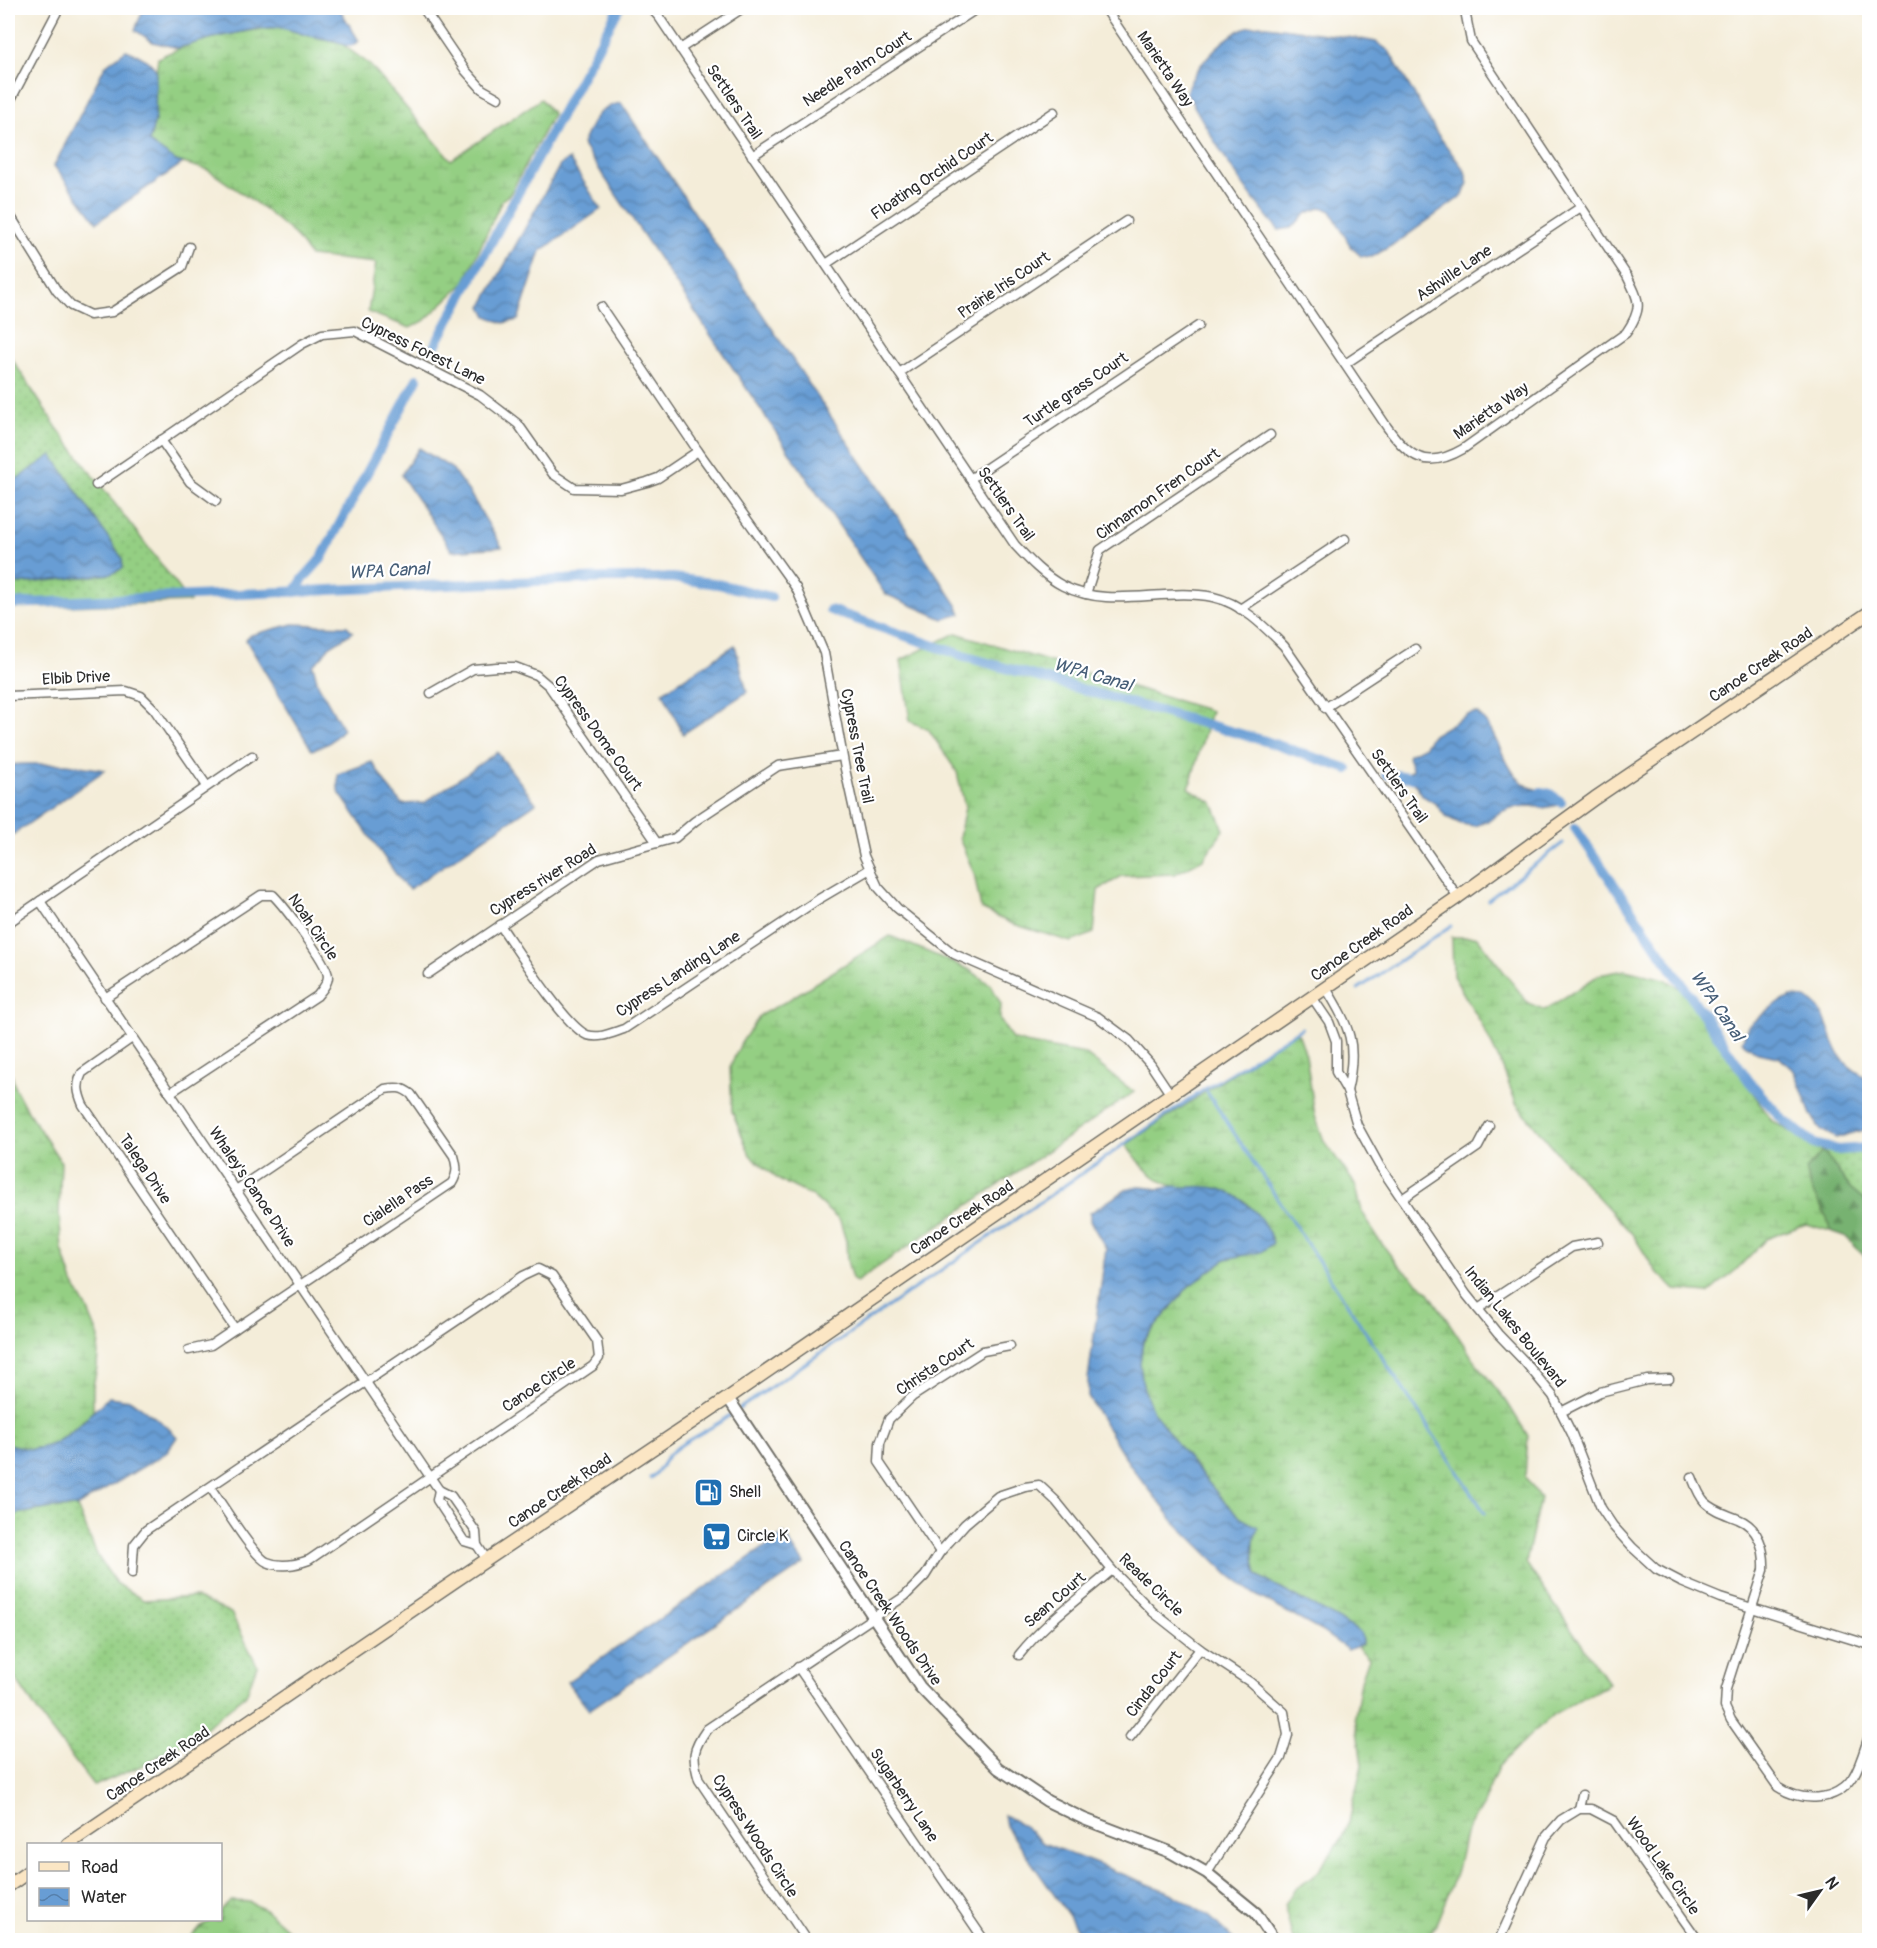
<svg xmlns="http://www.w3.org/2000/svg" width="1877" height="1948" viewBox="0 0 1877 1948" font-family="Pangolin,sans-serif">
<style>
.grass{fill:url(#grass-dots);stroke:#607d57;stroke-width:1.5}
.forest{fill:url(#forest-firs);stroke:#516e4e;stroke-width:1.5}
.wetland{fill:url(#wetland-marsh);stroke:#607d57;stroke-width:1.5}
.water{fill:url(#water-waves);stroke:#4a6480;stroke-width:1.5}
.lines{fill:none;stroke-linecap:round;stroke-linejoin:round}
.stream{stroke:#689dd4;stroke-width:3}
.canal{stroke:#689dd4;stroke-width:10}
.minor-casing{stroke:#716f68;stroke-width:11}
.tertiary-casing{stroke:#716f68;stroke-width:14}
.secondary-casing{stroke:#716f68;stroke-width:15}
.minor{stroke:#fff;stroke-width:8}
.tertiary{stroke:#fff;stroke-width:10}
.secondary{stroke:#fbe6c4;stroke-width:12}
.labels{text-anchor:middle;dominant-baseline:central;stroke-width:4.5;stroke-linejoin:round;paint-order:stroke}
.street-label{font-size:16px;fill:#2b2b2b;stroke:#fff}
.poi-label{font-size:16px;fill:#2b2b2b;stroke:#fff;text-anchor:start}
.water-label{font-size:18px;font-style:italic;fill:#465e77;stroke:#fff}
</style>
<defs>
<pattern id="grass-dots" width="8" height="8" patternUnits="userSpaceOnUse" patternTransform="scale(1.5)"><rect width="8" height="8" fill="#94cf83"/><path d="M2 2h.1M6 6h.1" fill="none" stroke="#80b271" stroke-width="1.8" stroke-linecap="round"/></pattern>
<pattern id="forest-firs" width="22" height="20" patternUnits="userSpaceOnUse" patternTransform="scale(1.5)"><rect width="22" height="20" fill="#77b271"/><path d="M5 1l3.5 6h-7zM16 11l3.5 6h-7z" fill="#62915d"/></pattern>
<pattern id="wetland-marsh" width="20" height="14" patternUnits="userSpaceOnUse" patternTransform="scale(1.5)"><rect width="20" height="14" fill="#94cf83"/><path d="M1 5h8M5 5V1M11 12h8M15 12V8" fill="none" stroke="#80b271"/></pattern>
<pattern id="water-waves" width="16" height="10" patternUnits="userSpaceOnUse" patternTransform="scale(1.5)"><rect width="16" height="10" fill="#689dd4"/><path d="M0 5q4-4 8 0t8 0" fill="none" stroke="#5680ac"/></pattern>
</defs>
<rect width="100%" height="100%" fill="#fff"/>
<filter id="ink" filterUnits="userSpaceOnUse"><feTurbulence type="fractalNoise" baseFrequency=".0167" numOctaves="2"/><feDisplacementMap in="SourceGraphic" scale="12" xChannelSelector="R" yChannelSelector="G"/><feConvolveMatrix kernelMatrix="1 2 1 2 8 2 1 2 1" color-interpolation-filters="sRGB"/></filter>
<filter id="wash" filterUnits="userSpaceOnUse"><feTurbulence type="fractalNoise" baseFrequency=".008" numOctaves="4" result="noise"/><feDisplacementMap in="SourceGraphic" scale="24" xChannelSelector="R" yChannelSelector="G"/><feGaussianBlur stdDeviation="1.35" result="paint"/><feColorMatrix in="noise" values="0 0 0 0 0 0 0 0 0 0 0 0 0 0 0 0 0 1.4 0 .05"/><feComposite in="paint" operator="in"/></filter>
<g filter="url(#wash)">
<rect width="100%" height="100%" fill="#f4edd9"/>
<g class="grass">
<polygon points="8,353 57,428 190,602 8,608 8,585 111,574 123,568 52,456 8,485"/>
<polygon points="1869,1149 1869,1204 1850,1188 1823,1151"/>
<polygon points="77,1507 98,1557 116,1583 143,1600 195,1597 231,1613 257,1665 246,1695 196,1735 141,1766 94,1786 47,1725 8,1668 8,1524 17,1514 52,1508"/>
</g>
<polygon class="forest" points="1823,1151 1850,1188 1869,1204 1869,1261 1845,1236 1830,1231 1827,1218 1811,1189 1806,1170"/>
<g class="wetland">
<path d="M280 27 306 35 339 42 369 64 451 160 541 99 553 114 510 194 502 200 464 283 424 321 410 328 368 312 376 263 310 256 295 235 263 208 208 170 176 161 149 142 155 121V78L158 58C195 39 239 31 280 27Z"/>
<polygon points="956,633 1211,711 1189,788 1213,803 1224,830 1203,859 1175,874 1122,876 1098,890 1094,933 1071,942 1010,923 981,909 974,873 959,838 965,807 957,772 929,730 910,721 901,660"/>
<polygon points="890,936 968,969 991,985 1001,1004 1000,1020 1012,1039 1025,1043 1085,1054 1134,1092 856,1282 852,1279 847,1260 846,1241 840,1221 812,1196 779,1180 750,1155 732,1111 730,1067 741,1043 760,1015 785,1002"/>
<polygon points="1452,937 1477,937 1528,1003 1545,1010 1599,975 1625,970 1665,979 1684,991 1772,1121 1823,1151 1806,1170 1811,1189 1827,1218 1830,1231 1806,1224 1766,1239 1736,1270 1708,1293 1675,1290 1655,1270 1633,1235 1558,1154 1516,1103 1502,1066 1480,1021 1453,976"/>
<path d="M1295 1032 1299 1035 1306 1055 1315 1116 1324 1141 1355 1184 1362 1211 1376 1236 1398 1265 1428 1291 1476 1363 1507 1402 1528 1436 1525 1477 1540 1498 1526 1563 1609 1684 1557 1712 1528 1737 1498 1767 1483 1804 1465 1834 1456 1874 1436 1924 1426 1940H1293L1284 1904 1295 1889 1313 1877 1339 1843 1349 1822 1362 1765 1355 1716 1361 1681 1369 1658 1357 1647 1362 1644 1361 1633C1328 1611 1291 1597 1257 1575 1253 1558 1252 1544 1257 1527L1241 1518 1222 1499 1190 1461 1151 1410 1143 1386 1140 1364 1143 1342 1188 1287 1226 1259 1241 1255 1248 1204C1239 1199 1229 1192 1220 1189 1207 1185 1195 1189 1183 1188 1157 1186 1140 1165 1126 1145Z"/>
<path d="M12 1075 15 1088 25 1107 61 1162 59 1213 62 1249 73 1283 87 1308 99 1337 97 1367 93 1386V1411C76 1428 56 1449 30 1449 23 1449 15 1445 8 1444V1076L10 1078Z"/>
<polygon points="231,1901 250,1902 267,1911 299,1940 188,1940 194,1933 210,1920 220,1920 221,1910"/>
</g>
<g class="water">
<polygon points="144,8 339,8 359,41 351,46 344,45 339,42 306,35 280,27 256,29 213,38 178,48 153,42 135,30"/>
<path d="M1260 25 1361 39 1376 42 1389 51 1436 132 1465 171 1468 183 1463 195 1399 241 1372 257 1361 256 1351 247 1331 211 1322 207 1307 213 1291 228 1279 230C1243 191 1212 138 1186 92 1195 67 1218 42 1242 29 1247 26 1254 26 1260 25Z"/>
<path d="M126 50C137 54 150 60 156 70L155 121 149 142 176 161 183 163 97 222 54 166 105 66Z"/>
<path d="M621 103 957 605 961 614 943 619 885 594 582 144C592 123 596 107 621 103Z"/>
<polygon points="569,159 601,209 541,251 518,320 503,323 487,316 482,306 560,165"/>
<polygon points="419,448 451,468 469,492 502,547 452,551 401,475"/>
<polygon points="52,455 122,558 123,568 111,574 8,585 8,485"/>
<polygon points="293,624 347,626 353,632 329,647 321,658 313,665 318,684 343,729 329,743 312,750 246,640 251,635"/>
<polygon points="735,645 747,692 683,734 663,692"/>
<path d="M1477 713C1480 716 1484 720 1487 724 1503 747 1511 794 1548 790L1559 805 1543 808 1531 806 1514 807 1500 812 1490 820 1475 826 1461 824 1446 817 1436 804 1423 796 1408 773 1413 770 1408 757 1409 754 1425 746 1431 736 1468 714Z"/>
<polygon points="497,752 536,803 409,889 402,883 338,791 338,774 372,762 388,787 402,804 424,803"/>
<polygon points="23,764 67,764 105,770 8,838 8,765"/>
<path d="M1791 997C1831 995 1825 1039 1843 1060 1849 1068 1861 1074 1869 1080L1870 1127 1867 1129 1836 1138 1821 1130 1811 1115 1795 1072 1779 1057 1758 1053 1742 1042 1748 1026 1775 1005Z"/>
<path d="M1175 1186C1187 1189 1197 1185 1209 1187 1239 1190 1264 1215 1273 1243L1261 1252 1226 1259 1188 1287 1143 1341 1140 1364 1143 1386 1152 1410 1190 1461 1222 1499 1241 1518 1258 1527C1251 1544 1253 1558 1257 1575 1291 1597 1328 1611 1361 1633L1362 1644 1348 1650 1321 1631 1254 1594 1229 1575 1174 1521 1130 1465 1088 1397V1379L1106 1248 1090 1221V1213L1129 1188 1140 1187 1160 1189Z"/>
<path d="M109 1397 131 1400 168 1427 177 1437 166 1453 76 1507 52 1508 17 1514 8 1524V1444C15 1445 24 1449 31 1449 64 1448 86 1416 109 1397Z"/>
<polygon points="784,1534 804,1564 589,1710 567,1682"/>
<polygon points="1004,1815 1024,1826 1043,1843 1171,1893 1210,1917 1234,1940 1083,1940 1069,1916 1006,1826"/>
</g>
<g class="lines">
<g class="stream">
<polyline points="1488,900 1563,843"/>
<polyline points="1358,989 1451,926"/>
<polyline points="1302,1028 1205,1089 1485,1513"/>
<path d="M650 1478C661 1471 661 1465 668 1456 679 1443 705 1432 720 1422L1205 1089"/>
</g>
<g class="canal">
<polyline points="433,349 619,8"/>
<polyline points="295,592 303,579 321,559 417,379"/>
<polyline points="8,604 606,578 673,578 718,584 771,597"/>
<polyline points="830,610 970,658 1262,740 1348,769"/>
<polyline points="1386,774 1424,779"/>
<polyline points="1541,792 1550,794 1561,802"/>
<polyline points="1575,828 1749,1081 1782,1119 1814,1144 1838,1150 1870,1148"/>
</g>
</g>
</g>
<g filter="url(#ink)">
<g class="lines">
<defs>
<g id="minor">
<polyline points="423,8 465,70 482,89 498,98"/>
<path d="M651 8 659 17 1015 545C1029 560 1044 576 1063 586 1110 610 1164 587 1213 597 1241 603 1264 626 1284 646L1458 897"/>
<path d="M1105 8 1387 427C1409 458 1427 470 1463 449L1626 333C1643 308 1640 302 1627 276L1471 41 1466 16V8"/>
<polyline points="680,49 743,8"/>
<polyline points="8,105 59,8"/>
<polyline points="752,156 978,8"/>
<polyline points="8,212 57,291 71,306 90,315 112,312 182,267 189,247"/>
<polyline points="826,264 1054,112"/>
<polyline points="601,307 698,451 796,588 824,653 845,769 864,856 878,887 897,908 954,954 1098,1017 1129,1040 1151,1065 1171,1095"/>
<polyline points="1345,364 1581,207"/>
<polyline points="899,373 1126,221"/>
<polyline points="161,440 190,482 216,501"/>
<polyline points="970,479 1198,326"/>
<polyline points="96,485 302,344 322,334 355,331 480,395 518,424 553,474 574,488 621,489 647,482 658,478 698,451"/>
<polyline points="1086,594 1100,550 1270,435"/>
<polyline points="1240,609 1345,539"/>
<polyline points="431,693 473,669 497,667 515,667 536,675 549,686 657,843"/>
<polyline points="8,696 126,691 141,696 154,709 207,786"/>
<polyline points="1325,708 1415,649"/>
<polyline points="40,901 439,1490 451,1496 476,1532 477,1545 487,1560"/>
<polyline points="8,923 252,756"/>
<path d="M500 925C516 948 565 1026 587 1035 600 1039 612 1033 624 1029L819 899 870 869"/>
<polyline points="428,974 599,859 675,838 695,821 778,766 842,756"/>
<path d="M1326 988C1350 1028 1358 1044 1347 1091"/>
<polyline points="1312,997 1329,1022 1336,1041 1336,1072 1347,1091 1357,1125 1379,1165 1466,1294 1498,1334 1525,1362 1553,1396 1572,1434 1601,1508 1613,1526 1632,1547 1656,1569 1681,1582 1720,1598 1870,1645"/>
<path d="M105 998 261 895H273C284 906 327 962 328 976 328 984 321 991 317 996L170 1093"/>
<path d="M132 1038 82 1073C76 1085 78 1093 83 1105L235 1329"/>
<polyline points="1402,1199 1478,1147 1489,1126"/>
<polyline points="1478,1309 1572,1247 1598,1242"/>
<path d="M189 1350 211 1345 452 1183C458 1173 457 1167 454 1156L411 1094C402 1087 396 1087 385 1089L236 1190"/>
<polyline points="1561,1412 1600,1392 1647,1380 1669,1379"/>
<path d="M1692 1477C1695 1485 1699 1496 1705 1502 1714 1511 1726 1514 1738 1519 1759 1527 1765 1550 1764 1570L1726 1689 1725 1707 1731 1720 1778 1787C1801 1802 1836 1803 1853 1777 1861 1764 1865 1747 1870 1733"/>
<polyline points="439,1490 437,1500 464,1541 477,1545"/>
<polyline points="940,1552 879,1462 880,1443 889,1419 912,1397 983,1351 1010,1346"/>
<path d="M132 1573 134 1545 146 1530 523 1276 538 1269 552 1276 597 1341 599 1358 593 1366 309 1560C295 1565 281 1568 267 1562 253 1556 221 1502 210 1487"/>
<path d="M1019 1655C1045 1622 1081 1597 1112 1570"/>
<polyline points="798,1667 984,1940"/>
<polyline points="1130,1737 1200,1649"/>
<polyline points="1579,1809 1582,1795"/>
<path d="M807 1940 699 1780C692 1756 692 1750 707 1729L905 1596 925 1576 940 1552 965 1524 998 1496 1025 1487 1039 1485 1056 1501 1112 1570 1153 1612 1200 1649 1250 1682 1284 1712 1288 1735 1281 1758 1207 1873"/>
<polyline points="1499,1940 1546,1837 1561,1820 1579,1809 1591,1809 1614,1821 1698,1940"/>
<polyline points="1865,1940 1870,1937"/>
</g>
<polyline id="tertiary" points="728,1398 920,1687 998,1768 1047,1801 1084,1819 1170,1852 1207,1873 1256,1913 1274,1940"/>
<g id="secondary">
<polyline points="68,1844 458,1579 728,1398 1458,897 1595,798 1870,612"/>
<polyline points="8,1886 28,1872"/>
</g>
</defs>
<use href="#minor" class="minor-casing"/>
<use href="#tertiary" class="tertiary-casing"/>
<use href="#secondary" class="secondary-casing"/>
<use href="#minor" class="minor"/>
<use href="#tertiary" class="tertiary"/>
<use href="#secondary" class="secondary"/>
</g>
</g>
<defs>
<symbol id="fuel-square" viewBox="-11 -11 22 22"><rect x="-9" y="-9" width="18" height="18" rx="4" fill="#1f6fb2" stroke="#fff"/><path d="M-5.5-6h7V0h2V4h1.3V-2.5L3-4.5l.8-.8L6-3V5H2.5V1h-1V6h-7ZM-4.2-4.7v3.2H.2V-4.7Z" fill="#fff"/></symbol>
<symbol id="supermarket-square" viewBox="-11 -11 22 22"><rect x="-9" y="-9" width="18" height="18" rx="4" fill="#1f6fb2" stroke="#fff"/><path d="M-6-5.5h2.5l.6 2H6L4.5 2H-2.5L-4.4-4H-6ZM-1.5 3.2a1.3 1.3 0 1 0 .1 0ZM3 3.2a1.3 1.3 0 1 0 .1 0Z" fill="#fff"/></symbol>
</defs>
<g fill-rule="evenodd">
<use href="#fuel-square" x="692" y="1476" width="33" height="33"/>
<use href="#supermarket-square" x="700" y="1520" width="33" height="33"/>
</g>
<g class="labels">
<g class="street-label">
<text transform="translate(857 69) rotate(-33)">Needle Palm Court</text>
<text transform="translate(1165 69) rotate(56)">Marietta Way</text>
<text transform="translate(734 102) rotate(56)">Settlers Trail</text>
<text transform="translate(932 176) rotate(-34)">Floating Orchid Court</text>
<text transform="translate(1454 273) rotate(-34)">Ashville Lane</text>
<text transform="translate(1004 285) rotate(-34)">Prairie Iris Court</text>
<text transform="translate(423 351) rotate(26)">Cypress Forest Lane</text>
<text transform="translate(1076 390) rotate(-34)">Turtle grass Court</text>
<text transform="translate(1491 411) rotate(-35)">Marietta Way</text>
<text transform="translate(1158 494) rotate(-35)">Cinnamon Fren Court</text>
<text transform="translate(1006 504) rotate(55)">Settlers Trail</text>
<text transform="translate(1761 665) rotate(-34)">Canoe Creek Road</text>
<text transform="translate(76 678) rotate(-3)">Elbib Drive</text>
<text transform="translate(598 733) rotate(54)">Cypress Dome Court</text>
<text transform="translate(857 746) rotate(79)">Cypress Tree Trail</text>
<text transform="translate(1399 786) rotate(55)">Settlers Trail</text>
<text transform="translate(543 880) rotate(-32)">Cypress river Road</text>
<text transform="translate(313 927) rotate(56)">Noah Circle</text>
<text transform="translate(1362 943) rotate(-35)">Canoe Creek Road</text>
<text transform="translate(678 974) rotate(-33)">Cypress Landing Lane</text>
<text transform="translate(145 1169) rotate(56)">Talega Drive</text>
<text transform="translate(252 1187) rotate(56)">Whaley's Canoe Drive</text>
<text transform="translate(398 1201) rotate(-34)">Cialella Pass</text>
<text transform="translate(962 1218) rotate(-34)">Canoe Creek Road</text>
<text transform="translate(1515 1327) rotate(51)">Indian Lakes Boulevard</text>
<text transform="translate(935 1367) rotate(-34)">Christa Court</text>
<text transform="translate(539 1385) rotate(-34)">Canoe Circle</text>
<text transform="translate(560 1491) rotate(-34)">Canoe Creek Road</text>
<text transform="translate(1151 1585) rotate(44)">Reade Circle</text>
<text transform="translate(1055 1600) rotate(-41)">Sean Court</text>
<text transform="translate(890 1613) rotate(56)">Canoe Creek Woods Drive</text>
<text transform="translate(1154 1684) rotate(-52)">Cinda Court</text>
<text transform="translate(158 1764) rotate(-34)">Canoe Creek Road</text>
<text transform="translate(904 1795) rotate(56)">Sugarberry Lane</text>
<text transform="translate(755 1836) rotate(57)">Cypress Woods Circle</text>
<text transform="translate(1663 1866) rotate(55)">Wood Lake Circle</text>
</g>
<g class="poi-label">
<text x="729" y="1492">Shell</text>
<text x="737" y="1536">Circle K</text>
</g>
<g class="water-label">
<text transform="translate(389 571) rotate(-3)">WPA Canal</text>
<text transform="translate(1093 675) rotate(16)">WPA Canal</text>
<text transform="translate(1717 1006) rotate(56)">WPA Canal</text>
</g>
</g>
<rect width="1877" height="1948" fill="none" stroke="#fff" stroke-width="30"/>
<rect x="27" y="1843" width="195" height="78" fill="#ffffff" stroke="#aaaaaa" stroke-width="1.5"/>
<rect x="39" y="1862" width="30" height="9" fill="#fbe6c4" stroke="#aaaaaa" stroke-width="1.5"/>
<text x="81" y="1873" font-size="18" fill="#2b2b2b">Road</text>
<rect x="39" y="1888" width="30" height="18" fill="url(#water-waves)" stroke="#aaaaaa" stroke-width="1.5"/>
<text x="81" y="1903" font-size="18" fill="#2b2b2b">Water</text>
<g transform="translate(1820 1891) rotate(56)" stroke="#ffffff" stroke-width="4.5" paint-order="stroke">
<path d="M0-4.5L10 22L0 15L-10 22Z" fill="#2b2b2b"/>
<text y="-9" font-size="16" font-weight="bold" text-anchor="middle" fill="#2b2b2b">N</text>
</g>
</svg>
